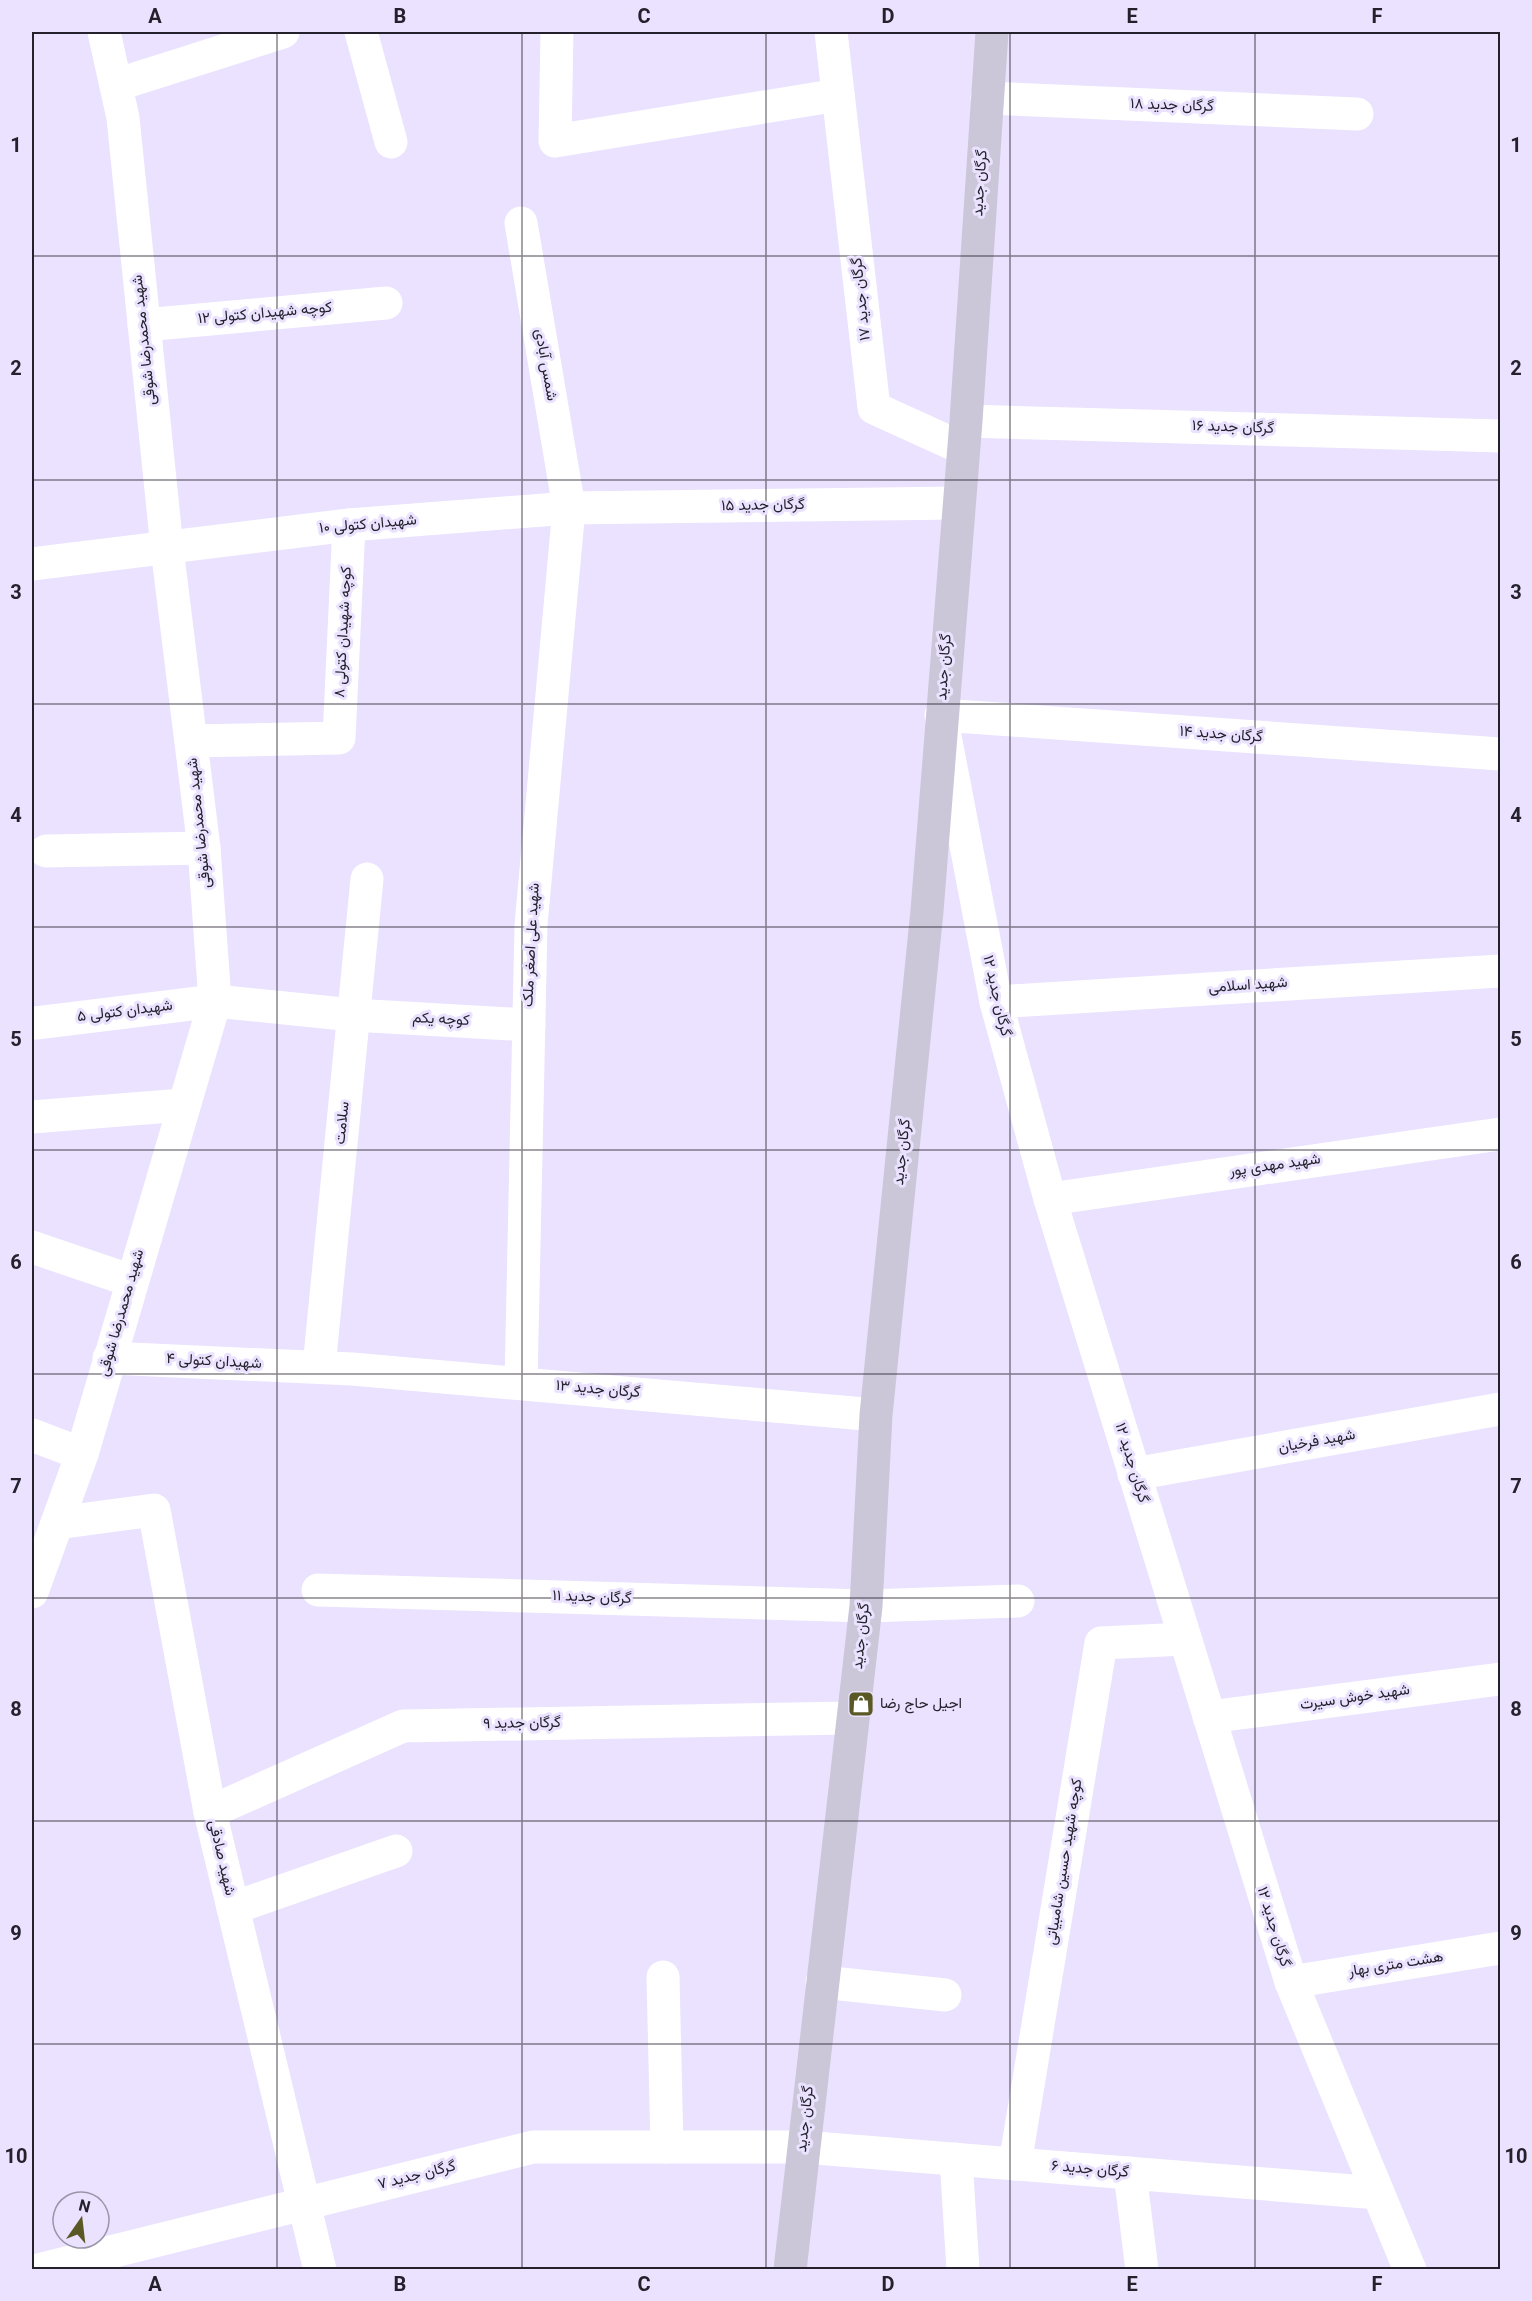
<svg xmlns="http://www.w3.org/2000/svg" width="1532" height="2301" viewBox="0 0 1532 2301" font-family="Georgia,Vazirmatn,serif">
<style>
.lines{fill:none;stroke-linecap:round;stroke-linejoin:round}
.minor{stroke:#fff;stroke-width:33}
.secondary{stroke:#cbc6d8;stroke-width:33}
.grid{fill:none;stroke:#24212c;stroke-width:1.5;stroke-opacity:0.55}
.labels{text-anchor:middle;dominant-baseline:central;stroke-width:6;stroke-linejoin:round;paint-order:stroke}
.street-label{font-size:15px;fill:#24212c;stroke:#eae2fe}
.poi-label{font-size:15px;fill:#24212c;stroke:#eae2fe;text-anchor:start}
.neatline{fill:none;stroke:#24212c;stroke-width:2}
.grid-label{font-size:20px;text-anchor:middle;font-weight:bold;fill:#24212c}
</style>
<rect width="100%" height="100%" fill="#eae2fe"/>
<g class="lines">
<g class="minor">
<polyline points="361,32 391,142"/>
<polyline points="557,32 555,141 838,95"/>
<polyline points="831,32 874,408 962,448"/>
<polyline points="116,85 283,32"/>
<polyline points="987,98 1357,114"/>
<polyline points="521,223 569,508 531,925 521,1383"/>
<polyline points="144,325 386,303"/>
<polyline points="966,421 1500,436"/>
<polyline points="32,564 349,525 569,508 957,503"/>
<polyline points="191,741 339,738 349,525"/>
<polyline points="46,851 204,848"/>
<polyline points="996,1002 1500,971"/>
<polyline points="36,1023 215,1001 353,1015 529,1025"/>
<polyline points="32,1117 183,1105"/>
<polyline points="1050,1199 1500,1134"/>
<polyline points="32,1247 132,1281"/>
<polyline points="109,1358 352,1369 876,1415"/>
<polyline points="319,1367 367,879"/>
<polyline points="32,1435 82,1454"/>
<polyline points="1134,1474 1500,1409"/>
<polyline points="57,1523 154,1510 210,1812 320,2270"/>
<polyline points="318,1590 866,1606 1018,1601"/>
<polyline points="32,1592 82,1454 215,1001 204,848 167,548 123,118 104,32"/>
<polyline points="1209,1717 1500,1679"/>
<polyline points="210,1812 403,1726 852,1718"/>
<polyline points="233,1908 396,1851"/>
<polyline points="663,1977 667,2147"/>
<polyline points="822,1982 945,1995"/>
<polyline points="1291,1982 1500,1948"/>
<polyline points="956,2159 963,2270"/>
<polyline points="1015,2164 1101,1643 1185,1639"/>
<polyline points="1130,2173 1142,2270"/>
<polyline points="38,2270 533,2147 803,2147 1378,2193"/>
<polyline points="1410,2270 1291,1982 1050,1199 996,1002 941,715 1500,754"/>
</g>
<polyline class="secondary" points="790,2270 866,1606 876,1415 927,911 966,421 992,32"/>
</g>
<path class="grid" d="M277 32V2270M522 32V2270M766 32V2270M1010 32V2270M1255 32V2270M32 256H1500M32 480H1500M32 704H1500M32 927H1500M32 1150H1500M32 1374H1500M32 1598H1500M32 1821H1500M32 2044H1500"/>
<defs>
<symbol id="shop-square" viewBox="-11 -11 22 22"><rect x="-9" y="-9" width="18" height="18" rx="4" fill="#5a5925" stroke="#eae2fe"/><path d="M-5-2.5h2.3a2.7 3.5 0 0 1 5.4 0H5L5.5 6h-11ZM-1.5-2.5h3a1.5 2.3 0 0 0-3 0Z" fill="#fff"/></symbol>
</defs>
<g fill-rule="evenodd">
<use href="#shop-square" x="846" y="1689" width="30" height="30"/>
</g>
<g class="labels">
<g class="street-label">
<text transform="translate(1172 106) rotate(2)">۱۸ گرگان جدید</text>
<text transform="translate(981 183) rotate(-86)">گرگان جدید</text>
<text transform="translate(862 299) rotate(-96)">۱۷ گرگان جدید</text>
<text transform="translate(265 314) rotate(-5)">کوچه شهیدان کتولی ۱۲</text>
<text transform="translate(145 340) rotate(-96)">شهید محمدرضا شوقی</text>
<text transform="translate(545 365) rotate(80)">شمس آبادی</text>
<text transform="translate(1233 428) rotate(2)">گرگان جدید ۱۶</text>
<text transform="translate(763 506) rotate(-1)">۱۵ گرگان جدید</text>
<text transform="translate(368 525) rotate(-5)">۱۰ شهیدان کتولی</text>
<text transform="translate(344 632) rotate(-87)">کوچه شهیدان کتولی ۸</text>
<text transform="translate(945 667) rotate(-86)">گرگان جدید</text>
<text transform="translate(1221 735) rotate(4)">گرگان جدید ۱۴</text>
<text transform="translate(200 823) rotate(-96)">شهید محمدرضا شوقی</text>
<text transform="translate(532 945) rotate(-87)">شهید علی اصغر ملک</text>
<text transform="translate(1248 986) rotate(-4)">شهید اسلامی</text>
<text transform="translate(996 996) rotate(77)">گرگان جدید ۱۲</text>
<text transform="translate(125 1012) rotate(-7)">۵ شهیدان کتولی</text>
<text transform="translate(441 1020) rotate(3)">کوچه یکم</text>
<text transform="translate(343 1123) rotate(-84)">سلامت</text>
<text transform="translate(903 1152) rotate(-84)">گرگان جدید</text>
<text transform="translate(1275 1166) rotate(-8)">شهید مهدی پور</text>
<text transform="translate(122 1313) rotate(-74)">شهید محمدرضا شوقی</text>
<text transform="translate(214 1362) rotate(3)">۴ شهیدان کتولی</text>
<text transform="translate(598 1390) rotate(5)">گرگان جدید ۱۳</text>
<text transform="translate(1317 1442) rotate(-10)">شهید فرخیان</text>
<text transform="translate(1131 1463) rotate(73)">گرگان جدید ۱۲</text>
<text transform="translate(592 1598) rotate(2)">گرگان جدید ۱۱</text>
<text transform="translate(862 1636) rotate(-84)">گرگان جدید</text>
<text transform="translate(1355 1698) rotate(-8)">شهید خوش سیرت</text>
<text transform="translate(522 1724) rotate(-1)">گرگان جدید ۹</text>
<text transform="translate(221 1858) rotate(77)">شهید صادقی</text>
<text transform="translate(1065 1862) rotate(-81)">کوچه شهید حسین شامبیاتی</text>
<text transform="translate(1273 1927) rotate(73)">گرگان جدید ۱۲</text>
<text transform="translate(1396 1965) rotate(-9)">هشت متری بهار</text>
<text transform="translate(806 2119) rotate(-84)">گرگان جدید</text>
<text transform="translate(1090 2170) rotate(5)">گرگان جدید ۶</text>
<text transform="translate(417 2176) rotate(-14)">گرگان جدید ۷</text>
</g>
<g class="poi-label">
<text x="880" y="1704">اجیل حاج رضا</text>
</g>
</g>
<rect width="1532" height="2301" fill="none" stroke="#eae2fe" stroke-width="66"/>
<g transform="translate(81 2220) rotate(14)"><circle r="28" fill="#eae2fe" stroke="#9b95aa" stroke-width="1.5"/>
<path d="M0-4.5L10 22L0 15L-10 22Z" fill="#5a5925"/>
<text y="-9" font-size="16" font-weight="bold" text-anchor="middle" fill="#24212c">N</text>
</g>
<rect x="33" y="33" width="1466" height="2235" class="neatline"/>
<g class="grid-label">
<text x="155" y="23">A</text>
<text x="400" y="23">B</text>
<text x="644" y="23">C</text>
<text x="888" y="23">D</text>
<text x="1132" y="23">E</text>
<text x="1377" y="23">F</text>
<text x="16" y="152">1</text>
<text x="1516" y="152">1</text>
<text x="16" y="375">2</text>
<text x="1516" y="375">2</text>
<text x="16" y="599">3</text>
<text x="1516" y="599">3</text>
<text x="16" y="822">4</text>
<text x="1516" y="822">4</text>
<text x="16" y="1046">5</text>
<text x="1516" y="1046">5</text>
<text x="16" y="1269">6</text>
<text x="1516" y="1269">6</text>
<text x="16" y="1493">7</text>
<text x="1516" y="1493">7</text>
<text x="16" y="1716">8</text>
<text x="1516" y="1716">8</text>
<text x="16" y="1940">9</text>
<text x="1516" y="1940">9</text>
<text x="16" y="2163">10</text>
<text x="1516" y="2163">10</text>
<text x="155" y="2291">A</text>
<text x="400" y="2291">B</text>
<text x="644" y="2291">C</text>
<text x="888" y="2291">D</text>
<text x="1132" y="2291">E</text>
<text x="1377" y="2291">F</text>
</g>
</svg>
